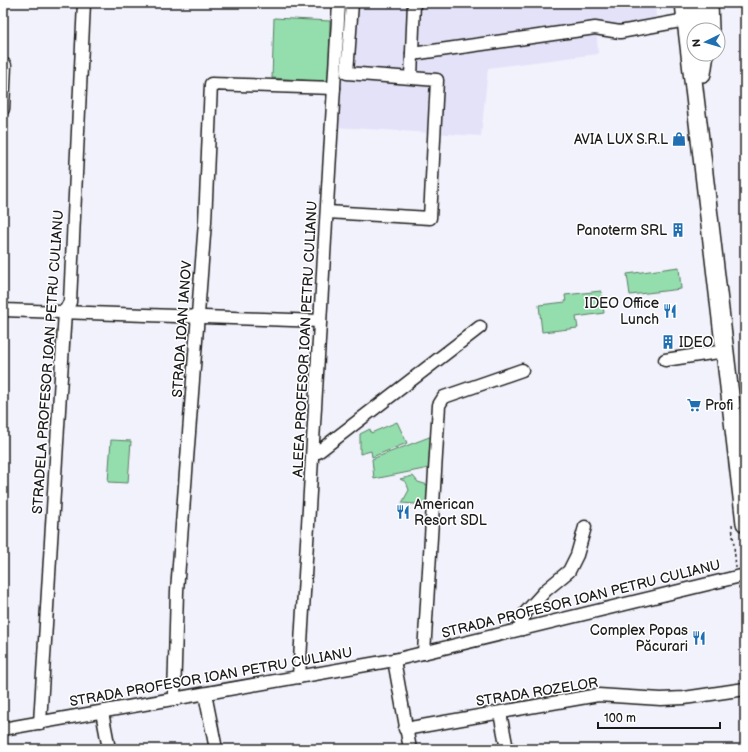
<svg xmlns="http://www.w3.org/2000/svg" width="748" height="752" viewBox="0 0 748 752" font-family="'Balsamiq Sans',sans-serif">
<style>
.built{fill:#e3e2f8}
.green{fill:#94ddad;stroke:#587c64}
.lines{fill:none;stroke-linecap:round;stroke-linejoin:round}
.minor-casing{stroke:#1c1c1c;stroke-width:15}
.major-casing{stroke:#1c1c1c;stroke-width:18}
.highway-casing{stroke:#1c1c1c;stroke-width:20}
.path{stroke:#1c1c1c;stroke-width:1.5;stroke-dasharray:3 3;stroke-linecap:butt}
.minor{stroke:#fff;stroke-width:12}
.major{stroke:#fff;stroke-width:15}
.highway{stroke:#fff;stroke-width:17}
.labels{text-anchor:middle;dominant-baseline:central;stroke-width:3;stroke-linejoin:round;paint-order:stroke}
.poi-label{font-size:14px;fill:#1c1c1c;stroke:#fff;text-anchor:end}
.street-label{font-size:14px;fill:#1c1c1c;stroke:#fff}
</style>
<rect width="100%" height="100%" fill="#f2f2fc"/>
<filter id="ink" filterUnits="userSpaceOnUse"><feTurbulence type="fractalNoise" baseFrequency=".025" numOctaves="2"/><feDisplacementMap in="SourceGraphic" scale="8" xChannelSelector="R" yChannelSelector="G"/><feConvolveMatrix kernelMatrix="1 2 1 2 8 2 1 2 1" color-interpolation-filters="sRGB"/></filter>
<g filter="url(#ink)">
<polygon class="built" points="343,3 541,3 542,8 575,3 655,3 657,33 623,39 597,37 598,54 488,68 481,136 335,127"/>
<g class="green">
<polygon points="274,18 330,21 329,82 272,78"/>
<polygon points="679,267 681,289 630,295 627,274"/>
<polygon points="601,291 604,313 576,317 578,328 542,332 539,305 566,302 565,295"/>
<polygon points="397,422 407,443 372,457 371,451 360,454 360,434 370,429 371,433"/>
<polygon points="432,436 429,468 374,479 372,459"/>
<polygon points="111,440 131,441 128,483 108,482"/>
<polygon points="413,476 418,482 428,485 428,505 402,503 409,490 406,482 400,479"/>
</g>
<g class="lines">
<defs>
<g id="minor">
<polyline points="412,54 595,28 620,32 686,20"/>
<polyline points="411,77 414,3"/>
<polyline points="3,109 5,65"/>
<polyline points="327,212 430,218 437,80 347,73 352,3"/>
<polyline points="3,310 320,321"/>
<polyline points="665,360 725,351"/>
<polyline points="313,451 318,452 480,327"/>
<polyline points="522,629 521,623 526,612 546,590 569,571 577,555 585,527"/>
<polyline points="424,653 439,405 444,397 522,370"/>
<polyline points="394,660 410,749"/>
<polyline points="299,677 339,3"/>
<polyline points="205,694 216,749"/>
<polyline points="174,699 177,591 205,222 211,84 334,88"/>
<polyline points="102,712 109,749"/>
<polyline points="500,713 507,749"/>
<polyline points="40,723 65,311 70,302 84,3"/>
<polyline points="3,729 394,660 745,575"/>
<polyline points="405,729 598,695 661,699 684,698 745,689"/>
</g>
<g id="major">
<polyline points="697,3 699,30"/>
<polyline points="710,3 711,30"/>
<polyline points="703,74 706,54"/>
</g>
<polyline id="highway" points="684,3 745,523"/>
</defs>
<use href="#minor" class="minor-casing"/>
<use href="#major" class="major-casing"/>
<use href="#highway" class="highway-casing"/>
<g class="path">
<polyline points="732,524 736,568"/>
<polyline points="739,586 745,623"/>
</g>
<use href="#minor" class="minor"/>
<use href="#major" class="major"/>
<use href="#highway" class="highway"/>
</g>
</g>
<defs>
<symbol id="shop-bare" viewBox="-9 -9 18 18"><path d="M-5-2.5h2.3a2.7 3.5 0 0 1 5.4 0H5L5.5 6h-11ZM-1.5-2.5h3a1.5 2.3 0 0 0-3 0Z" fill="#1f6fb2" stroke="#fff" stroke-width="2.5" paint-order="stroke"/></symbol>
<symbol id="building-bare" viewBox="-9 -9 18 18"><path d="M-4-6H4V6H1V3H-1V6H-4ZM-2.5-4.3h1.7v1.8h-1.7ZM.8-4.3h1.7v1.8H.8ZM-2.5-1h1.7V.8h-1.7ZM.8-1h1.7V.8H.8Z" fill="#1f6fb2" stroke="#fff" stroke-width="2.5" paint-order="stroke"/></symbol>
<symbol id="restaurant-bare" viewBox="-9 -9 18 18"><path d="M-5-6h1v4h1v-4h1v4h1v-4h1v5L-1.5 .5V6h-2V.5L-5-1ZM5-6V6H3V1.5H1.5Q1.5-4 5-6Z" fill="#1f6fb2" stroke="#fff" stroke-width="2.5" paint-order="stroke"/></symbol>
<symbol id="supermarket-bare" viewBox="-9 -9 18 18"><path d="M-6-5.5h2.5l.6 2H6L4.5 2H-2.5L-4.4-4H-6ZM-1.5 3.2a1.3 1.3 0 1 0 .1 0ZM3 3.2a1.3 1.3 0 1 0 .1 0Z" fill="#1f6fb2" stroke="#fff" stroke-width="2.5" paint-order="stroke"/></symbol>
</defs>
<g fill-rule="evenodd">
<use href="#shop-bare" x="669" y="129" width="20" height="20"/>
<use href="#building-bare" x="668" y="220" width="20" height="20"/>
<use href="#restaurant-bare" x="660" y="301" width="20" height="20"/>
<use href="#building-bare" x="658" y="332" width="20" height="20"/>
<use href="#supermarket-bare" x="684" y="395" width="20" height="20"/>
<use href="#restaurant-bare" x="393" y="502" width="20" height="20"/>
<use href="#restaurant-bare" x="689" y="628" width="20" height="20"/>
</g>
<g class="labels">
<g class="poi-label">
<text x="668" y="139">AVIA LUX S.R.L</text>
<text x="667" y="230">Panoterm SRL</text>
<text x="659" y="303">IDEO Office<tspan x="659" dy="16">Lunch</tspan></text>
<text x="679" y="342" text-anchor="start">IDEO</text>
<text x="705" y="405" text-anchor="start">Profi</text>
<text x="414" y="504" text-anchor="start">American<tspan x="414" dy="16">Resort SDL</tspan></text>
<text x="688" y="630">Complex Popas<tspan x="688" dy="16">Păcurari</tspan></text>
</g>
<g class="street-label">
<text transform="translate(182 329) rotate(-86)">STRADA IOAN IANOV</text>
<text transform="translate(305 339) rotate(-87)">ALEEA PROFESOR IOAN PETRU CULIANU</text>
<text transform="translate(48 362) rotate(-86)">STRADELA PROFESOR IOAN PETRU CULIANU</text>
<text transform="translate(581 599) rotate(-14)">STRADA PROFESOR IOAN PETRU CULIANU</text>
<text transform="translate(211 677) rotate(-10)">STRADA PROFESOR IOAN PETRU CULIANU</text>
<text transform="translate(537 692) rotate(-9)">STRADA ROZELOR</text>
</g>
</g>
<rect width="748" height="752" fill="none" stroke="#fff" stroke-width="16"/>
<rect x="8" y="8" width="732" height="736" fill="none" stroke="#1c1c1c" stroke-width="1.5" filter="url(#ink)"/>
<g transform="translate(706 42) rotate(265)"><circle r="19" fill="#ffffff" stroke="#a4a4a4"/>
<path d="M0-3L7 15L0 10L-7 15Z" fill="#1f6fb2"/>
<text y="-6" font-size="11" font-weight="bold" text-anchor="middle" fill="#1c1c1c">N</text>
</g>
<path d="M598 722v6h122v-6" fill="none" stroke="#1c1c1c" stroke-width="2"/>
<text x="604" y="722" font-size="12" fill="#1c1c1c" stroke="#ffffff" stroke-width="3" paint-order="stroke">100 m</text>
</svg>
